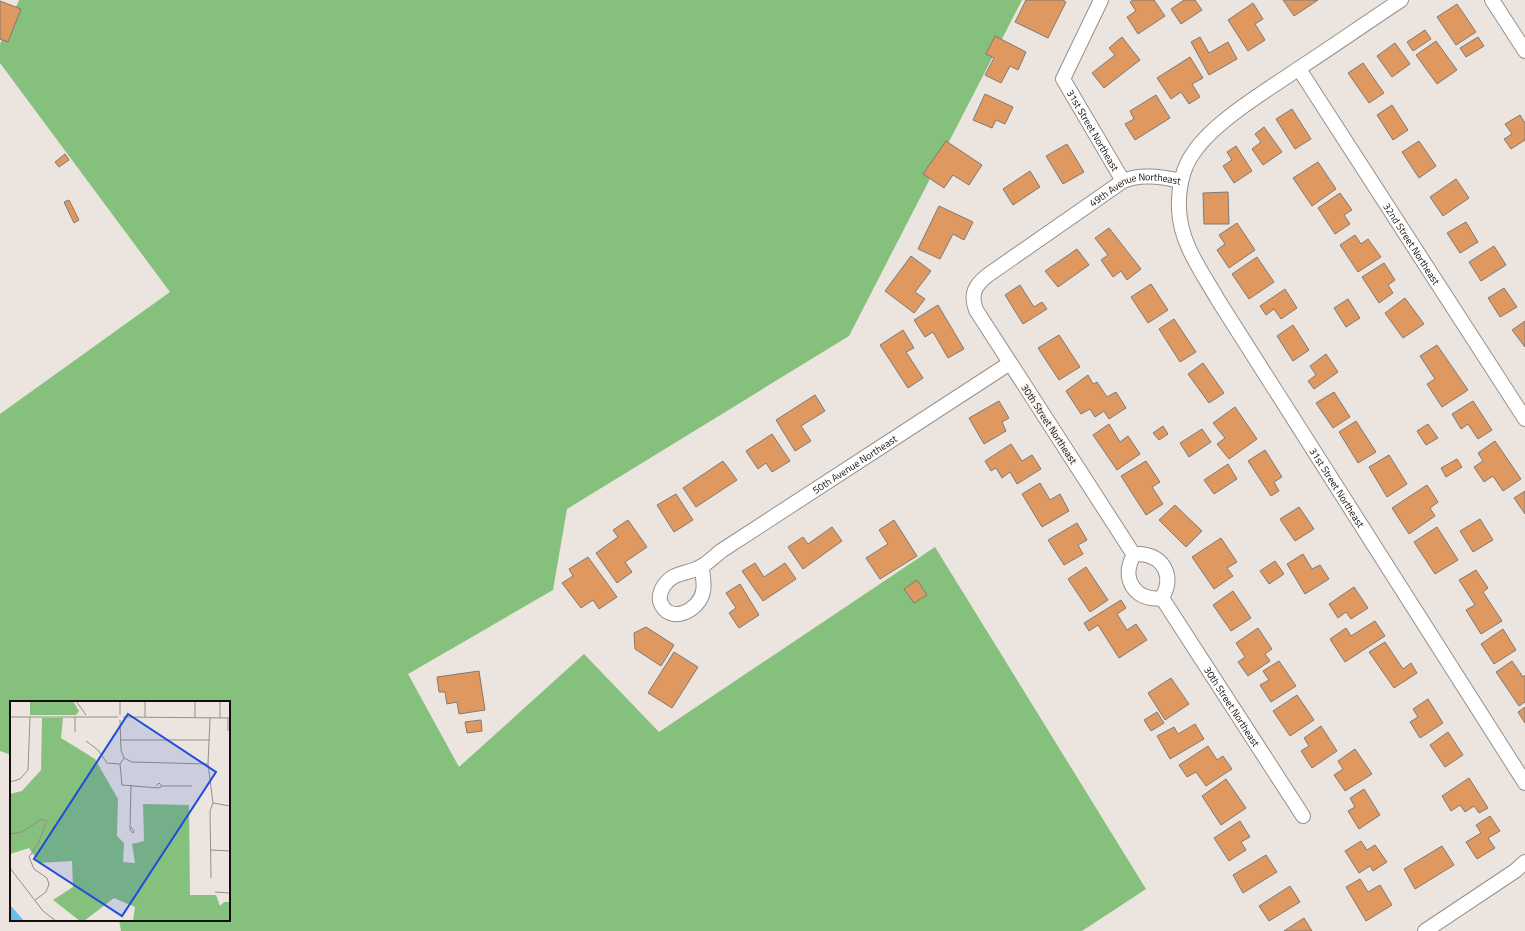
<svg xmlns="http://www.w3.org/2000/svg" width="1525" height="931" viewBox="0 0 1525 931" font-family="'Titillium Web',sans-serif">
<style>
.forest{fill:#85c07d}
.building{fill:#df9960;stroke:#807974}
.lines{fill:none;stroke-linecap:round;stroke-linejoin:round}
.minor-casing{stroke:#97908b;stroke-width:16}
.minor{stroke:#fff;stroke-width:14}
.labels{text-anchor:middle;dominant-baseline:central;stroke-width:3;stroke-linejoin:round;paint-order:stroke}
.street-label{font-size:10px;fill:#110e0c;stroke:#f9f1eb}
.inset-road{fill:none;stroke:#948e8a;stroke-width:1}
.view{fill:#1d4ed8;fill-opacity:0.15;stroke:#1d4ed8;stroke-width:2}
.inset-edge{fill:none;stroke:#110e0c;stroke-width:2}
</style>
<rect width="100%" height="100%" fill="#ece4de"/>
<polygon class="forest" points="19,0 1022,0 849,336 567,509 553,590 408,674 459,767 584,654 659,732 935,547 1146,889 1082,931 121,931 119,920 229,920 229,702 11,702 11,755 0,751 0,414 170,292 0,63 0,44"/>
<g class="building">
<polygon points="1026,0 1063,0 1066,2 1048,38 1015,22"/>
<polygon points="1133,0 1154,0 1165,16 1138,34 1127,17 1136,11 1130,2"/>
<polygon points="1184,0 1195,0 1202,10 1181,24 1171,9"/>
<polygon points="1283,0 1318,0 1294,16"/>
<polygon points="0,1 21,9 8,42 0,39"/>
<polygon points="1253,3 1263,19 1255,24 1265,40 1248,51 1228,20"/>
<polygon points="1457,4 1476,32 1456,45 1437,17"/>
<polygon points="1425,30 1431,39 1413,51 1407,42"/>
<polygon points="995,36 1026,52 1018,70 1010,66 1001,83 985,75 994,58 986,54"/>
<polygon points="1122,37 1140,60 1104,88 1092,73 1115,55 1109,48"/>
<polygon points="1200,37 1209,53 1228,42 1237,59 1209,75 1191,42"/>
<polygon points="1478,37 1484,46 1466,57 1460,48"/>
<polygon points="1436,41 1457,70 1437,84 1416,55"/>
<polygon points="1395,43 1410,64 1392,77 1377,56"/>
<polygon points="1190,57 1203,78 1192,84 1200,97 1189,104 1181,92 1171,99 1157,78"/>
<polygon points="1363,63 1384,93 1369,103 1348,73"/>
<polygon points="985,94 1013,107 1005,124 996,120 992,128 973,120"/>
<polygon points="1156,95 1170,118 1135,140 1125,124 1134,119 1130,111"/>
<polygon points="1392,105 1408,130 1393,140 1377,115"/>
<polygon points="1292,109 1311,139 1295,149 1276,119"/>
<polygon points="1520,115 1525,123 1525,140 1511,149 1504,139 1512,134 1505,124"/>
<polygon points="1264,127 1282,152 1263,165 1252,149 1261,142 1255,134"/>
<polygon points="946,141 982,165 969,185 953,175 944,188 923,174"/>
<polygon points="1419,141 1436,166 1419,178 1402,152"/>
<polygon points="1067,144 1084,172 1063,184 1046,156"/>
<polygon points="1236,146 1252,171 1234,183 1223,166 1232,160 1227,152"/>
<polygon points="65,154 69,160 59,167 55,162"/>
<polygon points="1318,162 1336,189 1312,206 1293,178"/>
<polygon points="1030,171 1040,187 1013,205 1003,189"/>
<polygon points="1456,179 1469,198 1443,216 1430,197"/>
<polygon points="1228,192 1229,224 1204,224 1203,193"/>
<polygon points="1340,193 1352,210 1344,215 1350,224 1335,234 1318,208"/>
<polygon points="69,200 79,220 74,223 64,202"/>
<polygon points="939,206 973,222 964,240 953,234 940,259 918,249"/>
<polygon points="1466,222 1478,242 1460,253 1447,233"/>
<polygon points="1237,223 1255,250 1229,268 1217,250 1225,244 1219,235"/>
<polygon points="1109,228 1141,269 1127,280 1121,271 1113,277 1101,260 1108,255 1095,238"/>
<polygon points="1355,235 1361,244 1368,239 1381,257 1358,272 1340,245"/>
<polygon points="1494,246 1506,265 1481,281 1469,262"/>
<polygon points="1077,249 1089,265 1058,287 1045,271"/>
<polygon points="911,256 931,271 915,292 925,299 914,313 885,291"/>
<polygon points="1257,257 1274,282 1249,299 1232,274"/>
<polygon points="1384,263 1395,280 1388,285 1393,293 1379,303 1362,277"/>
<polygon points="1151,284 1168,310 1148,323 1131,297"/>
<polygon points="1020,285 1034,307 1042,302 1047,309 1023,324 1005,295"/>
<polygon points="1504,288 1517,307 1500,317 1488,298"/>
<polygon points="1285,289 1297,308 1281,319 1274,309 1266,315 1260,306"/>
<polygon points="1405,298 1424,324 1403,338 1385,313"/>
<polygon points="1348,299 1360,318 1346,327 1334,308"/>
<polygon points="938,305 964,349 948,358 933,332 925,337 914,320"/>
<polygon points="1174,319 1196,352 1180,362 1159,329"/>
<polygon points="1525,321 1525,347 1512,330"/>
<polygon points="1293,325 1309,350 1293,361 1277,336"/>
<polygon points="903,330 914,348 906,352 923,378 908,388 880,345"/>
<polygon points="1059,335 1080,367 1059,380 1038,348"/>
<polygon points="1437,345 1468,390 1442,407 1427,384 1435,379 1420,356"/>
<polygon points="1326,354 1338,372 1314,389 1308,381 1316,375 1310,366"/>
<polygon points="1203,363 1224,393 1209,403 1188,374"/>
<polygon points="1088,375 1093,384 1097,382 1107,397 1116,392 1126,408 1109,419 1104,411 1095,417 1090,409 1081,414 1066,391"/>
<polygon points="1334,392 1350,417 1333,428 1316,403"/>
<polygon points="815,395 825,411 801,426 811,441 795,451 776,420"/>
<polygon points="999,401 1009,418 1002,422 1006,431 984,444 969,418"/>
<polygon points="1473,401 1492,430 1478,439 1468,424 1461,429 1452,414"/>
<polygon points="1235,407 1257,439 1229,459 1217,444 1225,438 1213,423"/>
<polygon points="1356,421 1376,452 1358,463 1339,432"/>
<polygon points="1109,424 1120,442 1128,436 1140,454 1117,470 1093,435"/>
<polygon points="1428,424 1438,438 1426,445 1417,431"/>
<polygon points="1163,426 1168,434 1159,440 1153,433"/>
<polygon points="1202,429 1211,442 1189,457 1180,443"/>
<polygon points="772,434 790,461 772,472 766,463 758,469 746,451"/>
<polygon points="1495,441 1521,479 1503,491 1493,476 1484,482 1474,467 1483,461 1478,453"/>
<polygon points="1011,444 1022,461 1032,455 1041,469 1017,484 1010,472 1002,478 996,468 991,471 985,461"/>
<polygon points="1265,450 1282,477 1274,482 1279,491 1271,496 1248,461"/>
<polygon points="1389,455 1407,484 1387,497 1369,467"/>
<polygon points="1457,459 1462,467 1446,477 1441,468"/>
<polygon points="723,461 737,480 696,507 683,488"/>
<polygon points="1146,461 1160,482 1152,487 1163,504 1146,515 1121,476"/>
<polygon points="1228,464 1237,479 1214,494 1204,480"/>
<polygon points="1040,483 1050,500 1060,494 1069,511 1042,527 1022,494"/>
<polygon points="1427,485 1438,502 1430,508 1435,516 1409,534 1392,508"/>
<polygon points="1525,491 1525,514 1514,498"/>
<polygon points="676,494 693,520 674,532 657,505"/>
<polygon points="1175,505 1202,531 1186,547 1159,520"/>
<polygon points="1299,507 1314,529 1295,541 1280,519"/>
<polygon points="1480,519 1493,540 1473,552 1460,531"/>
<polygon points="628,520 647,547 625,562 632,572 617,583 596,553 618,537 613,530"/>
<polygon points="894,520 917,556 880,579 866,558 888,544 879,530"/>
<polygon points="1077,523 1087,540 1078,545 1083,554 1064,565 1048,540"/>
<polygon points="832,527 842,541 803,569 788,547 803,537 808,544"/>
<polygon points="1437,527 1458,560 1435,574 1414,542"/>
<polygon points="1221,538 1237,562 1227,568 1233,576 1214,589 1192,557"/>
<polygon points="1303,554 1312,569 1320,565 1329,579 1305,594 1287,564"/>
<polygon points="588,557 617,597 599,609 593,600 581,608 562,583 573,576 569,569"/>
<polygon points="1275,561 1284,574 1269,584 1260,571"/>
<polygon points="755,563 764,577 785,563 796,579 763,601 742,571"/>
<polygon points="1086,567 1108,600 1090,612 1068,579"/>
<polygon points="1476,570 1488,588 1483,592 1502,621 1481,634 1466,610 1475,605 1459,580"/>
<polygon points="917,580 927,595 914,603 904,589"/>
<polygon points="740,584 759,615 739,628 729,613 736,608 726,593"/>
<polygon points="1354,587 1368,608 1351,619 1346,612 1338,618 1329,604"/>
<polygon points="1233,591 1251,618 1231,631 1213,605"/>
<polygon points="1121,600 1126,608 1117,614 1127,630 1136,624 1147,640 1119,658 1098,625 1089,631 1084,623"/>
<polygon points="1375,621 1385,636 1345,662 1330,639 1346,628 1351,636"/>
<polygon points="646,627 674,645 661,666 635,649 634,633"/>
<polygon points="1258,628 1272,649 1265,654 1270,661 1248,676 1238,662 1245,657 1236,643"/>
<polygon points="1503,629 1516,650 1494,664 1481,644"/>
<polygon points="1385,642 1403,669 1411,663 1417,673 1394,688 1369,652"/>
<polygon points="674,652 698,667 672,708 648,693"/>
<polygon points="1279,661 1296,686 1271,702 1260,685 1269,680 1263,671"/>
<polygon points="1512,661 1523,677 1525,675 1525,702 1519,706 1496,672"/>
<polygon points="479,671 485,710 459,714 457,702 447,704 445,692 439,692 437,677"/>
<polygon points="1171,678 1189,704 1165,720 1148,693"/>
<polygon points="1297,695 1314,720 1290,736 1273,711"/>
<polygon points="1428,699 1443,723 1420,738 1410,722 1418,717 1413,709"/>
<polygon points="1525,707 1525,723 1518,712"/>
<polygon points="1157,712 1164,723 1151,731 1144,720"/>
<polygon points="481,720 482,731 467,733 465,722"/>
<polygon points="1195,724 1204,739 1170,759 1157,736 1174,727 1178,734"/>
<polygon points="1321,726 1337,751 1312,768 1301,751 1309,746 1304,738"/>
<polygon points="1448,732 1463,755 1445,767 1430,745"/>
<polygon points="1208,746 1217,760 1223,756 1232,769 1206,786 1196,772 1187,777 1179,765"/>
<polygon points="1355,749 1372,774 1345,791 1334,775 1343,769 1338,761"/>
<polygon points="1469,778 1488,808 1479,813 1474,806 1465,812 1460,805 1451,811 1442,796"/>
<polygon points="1226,779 1246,808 1221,825 1202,796"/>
<polygon points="1364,789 1380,815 1359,829 1348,811 1355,807 1350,798"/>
<polygon points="1490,816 1500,831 1488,838 1495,848 1477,859 1466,842 1481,833 1476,825"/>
<polygon points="1240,821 1250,837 1241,842 1246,850 1229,861 1214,838"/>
<polygon points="1361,841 1367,850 1375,845 1387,862 1373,871 1370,866 1359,873 1345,851"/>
<polygon points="1442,846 1454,865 1415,889 1404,869"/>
<polygon points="1266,855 1277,872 1243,893 1233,875"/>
<polygon points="1360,879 1368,892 1380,885 1392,905 1366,921 1346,887"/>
<polygon points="1290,886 1300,902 1269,921 1259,906"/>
<polygon points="1304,918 1312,931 1284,931"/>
</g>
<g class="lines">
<defs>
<g id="minor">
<path id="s1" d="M1101 0 1063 79 1123 181"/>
<path id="s2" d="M1401 0C1366 23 1332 47 1298 69 1266 91 1215 121 1194 152 1182 168 1178 190 1179 209 1180 243 1202 272 1218 300L1525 783"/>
<polyline points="1492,0 1525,51"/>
<path id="s3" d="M1299 69 1525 419"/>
<path d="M1141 554C1165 557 1174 577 1162 598 1135 602 1120 578 1134 555Z"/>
<path id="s4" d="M1134 555 976 310C970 294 975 285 988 275L1123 181C1141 173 1163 177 1181 181"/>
<path id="s5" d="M702 567C702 574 705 584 703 591 700 611 668 626 660 601 659 597 661 591 663 587 674 570 688 575 702 566 709 562 715 556 721 551L1010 363"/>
<path id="s6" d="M1162 598 1303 816"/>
<polyline points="1425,931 1515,871 1525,862"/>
</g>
</defs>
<use href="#minor" class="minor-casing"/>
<use href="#minor" class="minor"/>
</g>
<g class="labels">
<g class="street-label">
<text stroke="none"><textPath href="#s1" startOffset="147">31st Street Northeast</textPath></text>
<text stroke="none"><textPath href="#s4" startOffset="506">49th Avenue Northeast</textPath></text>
<text stroke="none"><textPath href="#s3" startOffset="208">32nd Street Northeast</textPath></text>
<text transform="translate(1049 424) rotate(57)">30th Street Northeast</text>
<text stroke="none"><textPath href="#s5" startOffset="328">50th Avenue Northeast</textPath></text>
<text stroke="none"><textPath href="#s2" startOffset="640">31st Street Northeast</textPath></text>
<text stroke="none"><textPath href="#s6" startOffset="129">30th Street Northeast</textPath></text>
</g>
</g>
<g transform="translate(10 701)">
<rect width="220" height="220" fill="#ece4de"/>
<path d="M20 0H63L69 10 66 14H20ZM32 17H53L51 37 85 58 108 98 107 135 114 142 113 161 125 162 122 143 134 140 133 103 179 104 180 194H206L210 205 214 201H220V220H123L125 206 104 197 74 220H70L43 199 63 186 62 160 29 162 19 147 0 153V93L12 90 31 69Z" fill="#85c07d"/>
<path d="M0 206H2L14 220H0Z" fill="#64bff0"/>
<path class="inset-road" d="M66 0 76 14M110 0V14M210 0V17M0 16H108M65 16V31M113 16 220 17M135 16V0M185 17V0M200 17 198 63 203 102M218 17V30M110 19 111 49 114 57M110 39H200M76 40 88 49 97 62 110 63M114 57 122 61 198 63M114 57 110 63 112 84 149 87 152 85 149 82 146 85M0 81 10 78 18 69 20 16M121 84 120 129 123 132 124 130 121 126M152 85H182M203 102 220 105M0 133 12 131 31 118 37 120 28 143 19 156 24 168 37 177 39 183 36 191 25 199M201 149 220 150M0 167 33 210 46 220M201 177 200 110 203 102M205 191 220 192"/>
<path class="view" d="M118 13 206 71 112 215 24 158Z"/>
<rect width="220" height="220" class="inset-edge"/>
</g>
</svg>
